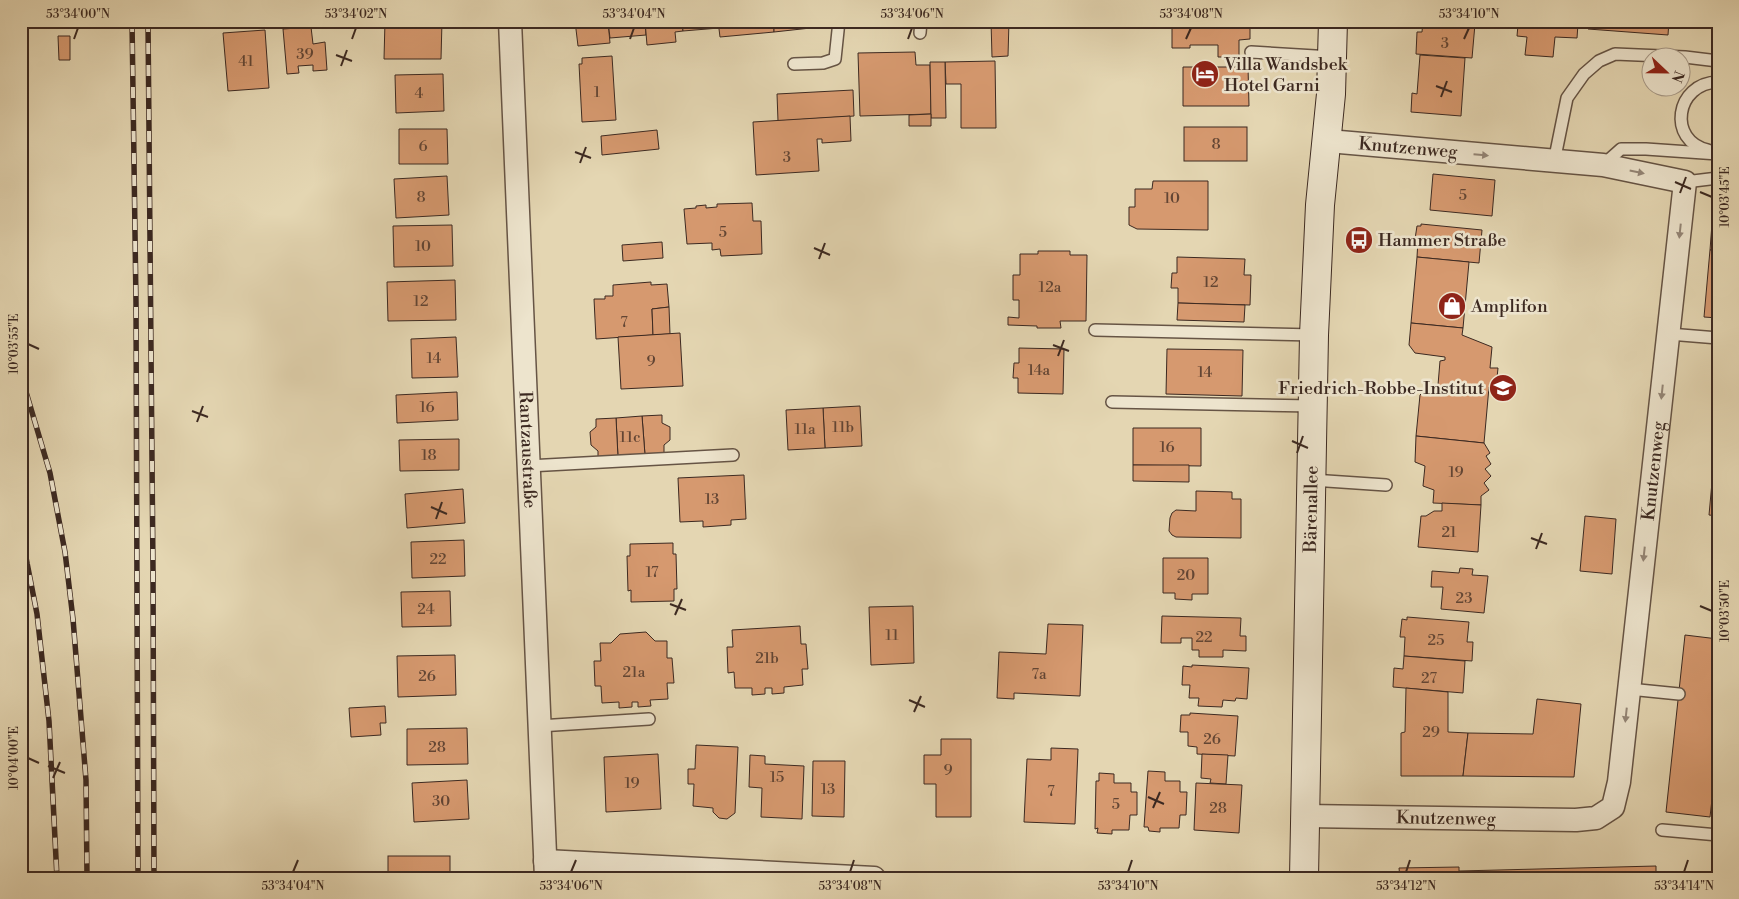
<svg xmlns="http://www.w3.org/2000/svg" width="1739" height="899" viewBox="0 0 1739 899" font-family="'Libre Bodoni',serif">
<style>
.building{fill:#d6996f;stroke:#3c2921}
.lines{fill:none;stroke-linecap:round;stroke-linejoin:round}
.lane-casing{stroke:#665445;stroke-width:14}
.street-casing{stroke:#665445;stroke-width:25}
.secondary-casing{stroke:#3c2921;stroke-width:30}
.lane{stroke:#ede4cd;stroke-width:11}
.street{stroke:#ede4cd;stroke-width:22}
.secondary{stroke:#ede4cd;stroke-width:28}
.rail-casing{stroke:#3c2921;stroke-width:5.5}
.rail{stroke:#ede4cd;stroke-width:4;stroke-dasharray:11;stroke-linecap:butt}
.oneway{fill:#948677}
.ticks{fill:none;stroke:#3c2921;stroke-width:2}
.labels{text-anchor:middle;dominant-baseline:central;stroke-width:5;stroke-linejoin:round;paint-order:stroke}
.number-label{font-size:15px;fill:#624534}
.poi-label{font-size:18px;fill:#3c2921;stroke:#ede4cd;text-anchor:start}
.street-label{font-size:18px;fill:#3c2921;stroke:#ede4cd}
.neatline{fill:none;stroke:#3c2921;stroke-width:2}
.ticks-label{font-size:12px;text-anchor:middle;fill:#3c2921}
</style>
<rect width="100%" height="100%" fill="#e4d6b2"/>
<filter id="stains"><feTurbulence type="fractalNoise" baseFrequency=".004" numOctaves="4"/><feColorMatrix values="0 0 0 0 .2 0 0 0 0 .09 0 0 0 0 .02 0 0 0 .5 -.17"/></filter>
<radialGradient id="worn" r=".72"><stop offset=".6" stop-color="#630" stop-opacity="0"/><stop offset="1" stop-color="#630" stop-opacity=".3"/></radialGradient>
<g class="building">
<polygon points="385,21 442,21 441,59 384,59"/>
<polygon points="575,21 608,21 610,43 578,46"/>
<polygon points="608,21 645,21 646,35 610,38"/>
<polygon points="645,21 682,21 683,31 675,32 676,42 647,45"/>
<polygon points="682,21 718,21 719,28 683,31"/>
<polygon points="718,21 774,21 774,32 720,37"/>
<polygon points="774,21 829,21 829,26 774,32"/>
<polygon points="854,21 885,21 885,23 854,25"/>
<polygon points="991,21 1009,21 1008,56 992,57"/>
<polygon points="1172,21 1250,21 1250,39 1239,40 1239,57 1218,57 1218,45 1190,45 1190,48 1172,48"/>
<polygon points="1423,21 1467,21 1467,24 1475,24 1472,58 1416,54 1417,32 1422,32"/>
<polygon points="1527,21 1557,21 1578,24 1577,38 1555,37 1553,57 1525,55 1527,37 1517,36 1518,25 1527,26"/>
<polygon points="1588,21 1669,21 1668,35 1588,29"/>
<polygon points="311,27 313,44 325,42 327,70 313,71 313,65 298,66 299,73 287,74 283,29"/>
<polygon points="265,30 269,88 228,91 223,33"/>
<polygon points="58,36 70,36 70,60 59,60"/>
<polygon points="915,52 916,65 930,65 931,114 860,116 858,53"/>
<polygon points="1420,55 1465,58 1461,116 1411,112 1412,93 1417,94"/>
<polygon points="612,56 616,120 582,122 579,64 582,64 582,58"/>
<polygon points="995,61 996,128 961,128 961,84 946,84 945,62"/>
<polygon points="930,62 945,62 946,118 931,118"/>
<polygon points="1183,67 1248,67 1249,106 1183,106"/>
<polygon points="443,74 444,111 396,113 395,75"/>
<polygon points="853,90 854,116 778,121 777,94"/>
<polygon points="931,114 931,126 909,126 909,115"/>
<polygon points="850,116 851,141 822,143 822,139 817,139 819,171 756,175 753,122"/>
<rect x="1184" y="127" width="63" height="34"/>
<polygon points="399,129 447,129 448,164 399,164"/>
<polygon points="657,130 659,149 602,155 601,136"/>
<polygon points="1433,174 1495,180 1492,216 1430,210"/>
<polygon points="447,176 449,215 396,218 394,179"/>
<polygon points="1153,181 1208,181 1208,230 1137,229 1129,225 1129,207 1135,207 1135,189 1152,189"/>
<polygon points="1714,197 1718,197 1718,250 1710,250"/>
<polygon points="752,203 753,221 761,221 762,254 721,256 720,249 712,250 712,243 687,244 684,209 696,208 696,206 706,205 706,208 717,207 717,204"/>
<polygon points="1421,224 1482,230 1479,263 1417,257 1418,240 1415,239 1417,226 1421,226"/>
<polygon points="452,225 453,266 394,267 393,226"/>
<polygon points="662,242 663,258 623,261 622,245"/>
<polygon points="1710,250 1718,250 1718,318 1704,317"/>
<polygon points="1038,251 1070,251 1070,255 1087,255 1086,321 1060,321 1061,328 1037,328 1037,326 1008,325 1008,317 1019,318 1019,300 1013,300 1013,275 1020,275 1020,254 1038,254"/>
<polygon points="1177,257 1245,259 1244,275 1251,275 1250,305 1178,303 1178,288 1171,288 1172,273 1177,273"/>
<polygon points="1417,257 1469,262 1463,328 1411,323"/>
<polygon points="455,280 456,320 388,321 387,282"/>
<polygon points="651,282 651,285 667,284 669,307 652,309 653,335 596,339 594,299 605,299 605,296 613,296 613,285"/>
<polygon points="1178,303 1245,305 1244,322 1177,320"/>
<polygon points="669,307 670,334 653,335 652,309"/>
<polygon points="1411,323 1463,328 1462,335 1492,347 1490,368 1498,368 1496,388 1489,387 1484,443 1416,436 1420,395 1425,390 1441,391 1441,386 1438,385 1440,361 1445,360 1445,357 1415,353 1409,345"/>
<polygon points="680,333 683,386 621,389 618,337"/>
<polygon points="456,337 458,377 412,378 411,339"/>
<polygon points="1019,348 1064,349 1063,394 1018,393 1018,378 1013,378 1014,363 1019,363"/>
<polygon points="1167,349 1243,350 1242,396 1166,394"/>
<polygon points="457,392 458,420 397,423 396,395"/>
<polygon points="860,406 862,446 825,448 823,408"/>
<polygon points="823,408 825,448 788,450 786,410"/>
<polygon points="662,415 662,423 670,427 670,440 664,445 664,454 645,455 642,416"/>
<polygon points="642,416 645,455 618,457 616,418"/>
<polygon points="1718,417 1718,516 1709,515"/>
<polygon points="616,418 618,457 598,458 598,451 591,445 590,432 596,427 596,419"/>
<polygon points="1133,428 1201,428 1201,466 1133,465"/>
<polygon points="1416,436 1484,443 1490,453 1486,456 1491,464 1485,469 1491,476 1484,483 1489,490 1481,496 1481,505 1433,503 1434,490 1423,486 1425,466 1415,462"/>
<polygon points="459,439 459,470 400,471 399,440"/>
<polygon points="1133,465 1189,465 1189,482 1133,481"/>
<polygon points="744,475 746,519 731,520 731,525 703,527 703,521 680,522 678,478"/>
<polygon points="463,489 465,523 407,528 405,494"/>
<polygon points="1196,491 1232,492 1232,499 1241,499 1241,538 1176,537 1172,535 1169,531 1170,518 1172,513 1176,510 1196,511"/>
<polygon points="1442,503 1481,505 1478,552 1418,547 1421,516 1426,516 1434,511 1442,511"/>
<polygon points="1585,516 1616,519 1612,574 1580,571"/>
<polygon points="464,540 465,576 412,578 411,542"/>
<polygon points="673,543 673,554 676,554 677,589 674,589 674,601 631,602 631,590 628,591 627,556 630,556 630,544"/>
<polygon points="1163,558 1208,558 1208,594 1192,594 1192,600 1175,599 1175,593 1163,593"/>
<polygon points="1460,568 1473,569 1472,575 1488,576 1484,613 1441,609 1443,587 1431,587 1432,571 1459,573"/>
<polygon points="450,591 451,626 402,627 401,592"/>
<polygon points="913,606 914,663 871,665 869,607"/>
<polygon points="1162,616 1241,618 1240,636 1246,636 1246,651 1223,650 1223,657 1199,657 1199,650 1192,650 1192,638 1181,638 1181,643 1161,643"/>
<polygon points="1407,617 1469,622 1467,642 1473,642 1472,661 1404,656 1405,637 1400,637 1402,619 1407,620"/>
<polygon points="1048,624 1083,625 1080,696 1014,693 1014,699 997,698 999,652 1046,654"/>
<polygon points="800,626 801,644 806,644 808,669 802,669 803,685 784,687 784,693 772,694 772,688 765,688 765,694 752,695 752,688 735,688 734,672 728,673 727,647 733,647 732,630"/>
<polygon points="646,632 655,641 667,641 667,658 672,658 674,683 667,683 668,699 650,700 651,706 638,707 638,702 632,702 632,707 619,708 619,702 602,703 601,686 595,686 594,661 601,661 600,643 611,643 620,634"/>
<polygon points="1685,635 1718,639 1718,746 1710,817 1666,812"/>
<polygon points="455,655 456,695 398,697 397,656"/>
<polygon points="1404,656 1465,661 1463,693 1393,687 1394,668 1403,669"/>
<polygon points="1192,665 1249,668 1247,699 1236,698 1235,701 1223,700 1222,707 1198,706 1199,698 1189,698 1190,685 1182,685 1183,666 1192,667"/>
<polygon points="1406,688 1448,692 1448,732 1468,733 1463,776 1401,776 1401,733 1405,732"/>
<polygon points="1537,699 1581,704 1574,777 1463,776 1468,733 1533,734"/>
<polygon points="385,706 386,723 380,723 381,735 351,737 349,708"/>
<polygon points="1190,713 1238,716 1235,756 1197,754 1197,747 1188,746 1188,732 1180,732 1181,715 1190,715"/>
<polygon points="467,728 468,764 407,765 407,729"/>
<polygon points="941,739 971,739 971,817 936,817 936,784 924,784 924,755 941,755"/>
<polygon points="696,745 738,747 735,813 727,819 719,818 713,812 713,808 693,806 694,784 688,784 688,769 695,769"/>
<polygon points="1051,748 1078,749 1075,824 1024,822 1027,759 1051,760"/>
<polygon points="658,754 661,809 606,812 604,757"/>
<polygon points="1202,754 1228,755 1226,784 1210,783 1211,779 1201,778"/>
<polygon points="750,755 765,756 765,764 804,766 802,819 761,817 762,788 749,787"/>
<polygon points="813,761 845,761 844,817 812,816"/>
<polygon points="1148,771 1165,772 1165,781 1180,781 1180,792 1187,792 1186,815 1180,815 1179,828 1160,828 1160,832 1149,831 1148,827 1144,827"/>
<polygon points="1099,773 1114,774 1114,783 1131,783 1131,792 1137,792 1137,815 1130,815 1129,830 1112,830 1112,834 1097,833 1098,828 1095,829 1096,781 1099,781"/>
<polygon points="467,780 469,819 414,822 412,783"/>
<polygon points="1196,783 1242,785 1239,833 1194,830"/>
<rect x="388" y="856" width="62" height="22"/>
<polygon points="1656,866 1656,878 1459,878 1459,871"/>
<polygon points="1459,867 1459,878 1400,878 1399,868"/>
</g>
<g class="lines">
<defs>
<g id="lane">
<polyline points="920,33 921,21"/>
<polyline points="1251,52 1332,57"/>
<polyline points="794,64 823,63 835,59 839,21"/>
<path d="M1708 150C1667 141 1675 83 1718 82"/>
<polyline points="1554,162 1567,98 1584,74 1599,61 1615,54 1685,57 1718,61"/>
<polyline points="1603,165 1621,149 1646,149 1718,154"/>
<polyline points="1685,182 1718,178"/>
<polyline points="1095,330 1314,335"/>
<polyline points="1669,334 1718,338"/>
<polyline points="1112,402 1313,406"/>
<polyline points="528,466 733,455"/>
<polyline points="1312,480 1386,485"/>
<polyline points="1629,689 1679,694"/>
<polyline points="539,726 649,719"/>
<polyline points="1662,830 1718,835"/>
</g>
<g id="street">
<path id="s1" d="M510 21 546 878"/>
<path id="s2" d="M1305 816 1576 820 1596 818 1613 807 1619 782 1685 182 1603 165 1328 141"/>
<polyline points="545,861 874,878"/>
</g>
<g id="secondary">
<path id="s3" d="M1304 878 1314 335 1320 205 1331 94 1333 21"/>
</g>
</defs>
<use href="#lane" class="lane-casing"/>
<use href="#street" class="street-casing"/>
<use href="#secondary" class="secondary-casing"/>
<use href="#lane" class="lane"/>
<use href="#street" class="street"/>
<use href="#secondary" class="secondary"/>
<defs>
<g id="rail">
<polyline points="132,21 136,303 138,878"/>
<polyline points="148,21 153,569 154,878"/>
<polyline points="21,375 50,473 65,552 73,619 86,780 87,878"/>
<polyline points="21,532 37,614 49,721 57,878"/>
</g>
</defs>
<use href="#rail" class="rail-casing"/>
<use href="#rail" class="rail"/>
</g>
<defs><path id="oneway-solid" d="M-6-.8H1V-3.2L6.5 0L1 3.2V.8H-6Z" transform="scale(1.25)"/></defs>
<g class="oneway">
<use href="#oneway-solid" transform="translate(1481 155) rotate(5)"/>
<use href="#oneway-solid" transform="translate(1637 172) rotate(12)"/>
<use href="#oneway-solid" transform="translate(1680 231) rotate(96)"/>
<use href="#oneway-solid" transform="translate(1662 392) rotate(96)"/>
<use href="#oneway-solid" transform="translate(1644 554) rotate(96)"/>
<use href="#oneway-solid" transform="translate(1626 715) rotate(96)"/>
</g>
<path class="ticks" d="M74 39 78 28M352 39 356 28M630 39 634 28M908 39 912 28M1186 39 1191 28M1464 39 1469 28M336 55 352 61M341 66 347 50M1436 86 1452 92M1441 97 1447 81M575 152 591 158M580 163 586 147M1675 182 1691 189M1700 192 1712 197M1680 193 1686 177M814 248 830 255M819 259 825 243M28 344 39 349M1053 345 1069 351M1058 356 1064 340M192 411 208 417M197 422 203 406M1292 441 1308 448M1297 453 1303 436M431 507 447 514M436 519 442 502M1531 538 1547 544M1536 549 1542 533M670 604 686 610M1700 606 1712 611M675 615 682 599M909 700 925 707M914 712 921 696M28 758 39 763M48 766 65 773M53 778 60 762M1148 797 1164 804M1153 808 1160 792M293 872 298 860M571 872 576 860M850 872 854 860M1128 872 1132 860M1406 872 1410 860M1684 872 1688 860"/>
<defs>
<symbol id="hotel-disc" viewBox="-11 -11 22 22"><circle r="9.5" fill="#8f2418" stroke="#ede4cd"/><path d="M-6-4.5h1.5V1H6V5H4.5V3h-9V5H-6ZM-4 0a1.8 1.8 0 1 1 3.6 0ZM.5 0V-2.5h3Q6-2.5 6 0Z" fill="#fff"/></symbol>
<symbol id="bus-disc" viewBox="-11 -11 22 22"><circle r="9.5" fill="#8f2418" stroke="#ede4cd"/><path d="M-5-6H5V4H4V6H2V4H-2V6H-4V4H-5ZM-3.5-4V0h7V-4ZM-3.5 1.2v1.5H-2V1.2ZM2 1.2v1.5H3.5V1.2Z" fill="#fff"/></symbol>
<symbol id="shop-disc" viewBox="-11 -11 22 22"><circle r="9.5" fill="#8f2418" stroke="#ede4cd"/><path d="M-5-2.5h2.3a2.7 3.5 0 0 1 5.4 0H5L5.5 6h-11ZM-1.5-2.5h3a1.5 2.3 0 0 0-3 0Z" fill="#fff"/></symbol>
<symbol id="school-disc" viewBox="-11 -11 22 22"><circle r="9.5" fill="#8f2418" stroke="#ede4cd"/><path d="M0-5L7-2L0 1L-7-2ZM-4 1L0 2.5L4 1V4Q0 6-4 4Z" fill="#fff"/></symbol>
</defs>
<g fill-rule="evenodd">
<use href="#hotel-disc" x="1189" y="58" width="32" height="32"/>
<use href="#bus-disc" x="1343" y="224" width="32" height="32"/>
<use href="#shop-disc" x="1436" y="290" width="32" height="32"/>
<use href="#school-disc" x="1487" y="372" width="32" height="32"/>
</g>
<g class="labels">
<g class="number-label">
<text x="1445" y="43">3</text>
<text x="305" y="54">39</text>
<text x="246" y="61">41</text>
<text x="597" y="92">1</text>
<text x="419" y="93">4</text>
<text x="1216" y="144">8</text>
<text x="423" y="146">6</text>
<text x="787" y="157">3</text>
<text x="1463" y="195">5</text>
<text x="421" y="197">8</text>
<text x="1172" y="198">10</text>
<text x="723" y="232">5</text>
<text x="423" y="246">10</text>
<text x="1211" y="282">12</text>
<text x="1050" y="287">12a</text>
<text x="421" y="301">12</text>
<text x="624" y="322">7</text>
<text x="434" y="358">14</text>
<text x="651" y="361">9</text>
<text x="1039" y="370">14a</text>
<text x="1205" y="372">14</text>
<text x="427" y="407">16</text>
<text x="843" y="427">11b</text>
<text x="805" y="429">11a</text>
<text x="630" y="437">11c</text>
<text x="1167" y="447">16</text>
<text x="429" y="455">18</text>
<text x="1456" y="472">19</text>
<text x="712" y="499">13</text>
<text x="1449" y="532">21</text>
<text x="438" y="559">22</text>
<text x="652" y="572">17</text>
<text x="1186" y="575">20</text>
<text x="1464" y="598">23</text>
<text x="426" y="609">24</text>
<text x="892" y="635">11</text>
<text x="1204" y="637">22</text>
<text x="1436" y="640">25</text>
<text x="767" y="658">21b</text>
<text x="634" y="672">21a</text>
<text x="1039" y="674">7a</text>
<text x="427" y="676">26</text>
<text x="1429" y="678">27</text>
<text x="1431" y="732">29</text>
<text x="1212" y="739">26</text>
<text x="437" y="747">28</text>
<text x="948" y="770">9</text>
<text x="777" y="777">15</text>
<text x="632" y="783">19</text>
<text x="828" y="789">13</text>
<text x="1051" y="791">7</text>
<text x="441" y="801">30</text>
<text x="1116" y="804">5</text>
<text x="1218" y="808">28</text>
</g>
<g class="poi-label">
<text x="1224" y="64">Villa Wandsbek<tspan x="1224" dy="21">Hotel Garni</tspan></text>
<text x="1378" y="240">Hammer Straße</text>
<text x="1471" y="306">Amplifon</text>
<text x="1484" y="388" text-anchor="end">Friedrich-Robbe-Institut</text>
</g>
<g class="street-label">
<text transform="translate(1408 148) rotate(5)">Knutzenweg</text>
<text stroke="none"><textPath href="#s1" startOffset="429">Rantzaustraße</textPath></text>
<text stroke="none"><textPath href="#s2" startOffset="650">Knutzenweg</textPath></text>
<text stroke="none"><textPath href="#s3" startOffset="369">Bärenallee</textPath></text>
<text stroke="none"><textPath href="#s2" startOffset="141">Knutzenweg</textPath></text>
</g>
</g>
<rect width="1739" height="899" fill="none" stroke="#e4d6b2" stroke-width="55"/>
<g transform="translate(1666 72) rotate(112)"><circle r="24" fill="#ede4cd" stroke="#a69988"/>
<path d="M0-4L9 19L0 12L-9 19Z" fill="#8f2418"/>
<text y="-8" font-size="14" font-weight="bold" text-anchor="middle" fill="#3c2921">N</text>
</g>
<rect x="28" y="28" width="1684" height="844" class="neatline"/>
<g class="ticks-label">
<text x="78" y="18">53°34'00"N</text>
<text x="356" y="18">53°34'02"N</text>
<text x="634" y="18">53°34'04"N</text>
<text x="912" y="18">53°34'06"N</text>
<text x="1191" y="18">53°34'08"N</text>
<text x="1469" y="18">53°34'10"N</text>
<text transform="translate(1725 197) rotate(-90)" y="4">10°03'45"E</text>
<text transform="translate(14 344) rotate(-90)" y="4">10°03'55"E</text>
<text transform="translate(1725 611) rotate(-90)" y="4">10°03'50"E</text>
<text transform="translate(14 758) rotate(-90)" y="4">10°04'00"E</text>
<text x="293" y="890">53°34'04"N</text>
<text x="571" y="890">53°34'06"N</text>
<text x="850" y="890">53°34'08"N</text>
<text x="1128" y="890">53°34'10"N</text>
<text x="1406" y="890">53°34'12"N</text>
<text x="1684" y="890">53°34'14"N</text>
</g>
<rect width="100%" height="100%" filter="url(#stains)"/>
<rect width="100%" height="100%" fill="url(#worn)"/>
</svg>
